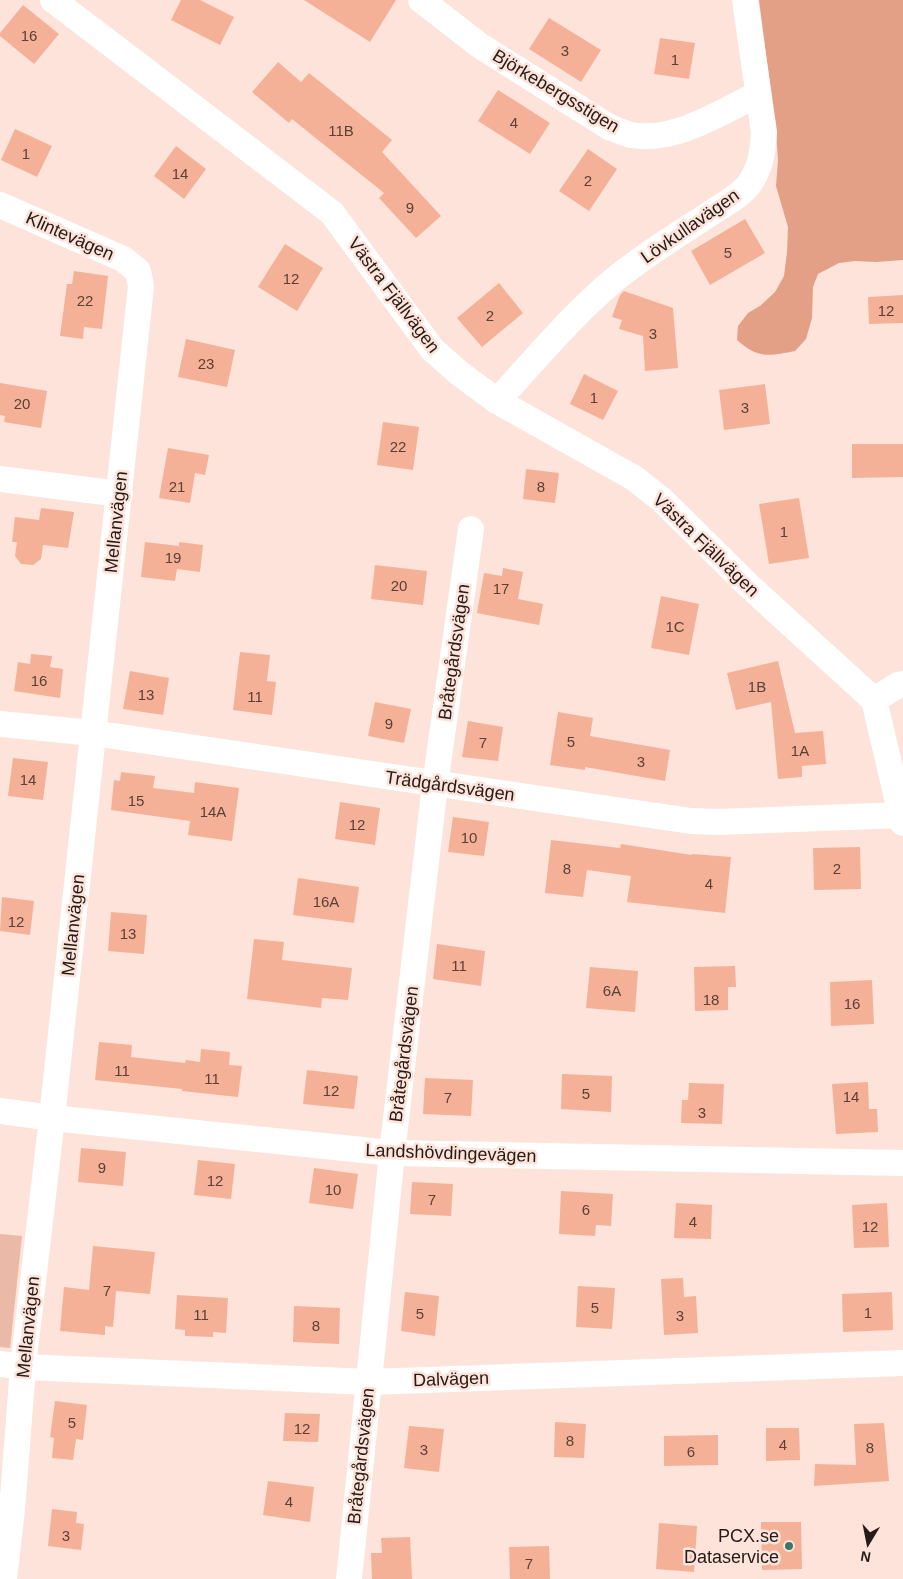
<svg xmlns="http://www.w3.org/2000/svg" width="903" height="1579" viewBox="0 0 903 1579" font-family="Helvetica,sans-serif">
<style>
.green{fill:#eab9a7}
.forest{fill:#e3a087}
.building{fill:#f5b197}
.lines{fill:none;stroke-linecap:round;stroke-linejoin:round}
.minor{stroke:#fff;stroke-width:26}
.poi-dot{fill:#3a7968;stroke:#fde3d9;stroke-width:2}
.labels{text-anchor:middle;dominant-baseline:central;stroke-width:5;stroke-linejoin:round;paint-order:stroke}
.number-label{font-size:15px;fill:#594038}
.street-label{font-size:18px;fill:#251b18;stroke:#fde3d9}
.poi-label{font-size:18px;fill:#251b18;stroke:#fde3d9;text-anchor:end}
</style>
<rect width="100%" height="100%" fill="#fde3d9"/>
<polygon class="green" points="0,1234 22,1236 10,1348 0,1347"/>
<path class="forest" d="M759 0H903V260L876 262 855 261 839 263 818 274 813 287 812 318 806 339 795 351C769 356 758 359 737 340L738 326 748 313 760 306 775 292 784 276 787 252 788 227 776 186 778 160 776 132Z"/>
<g class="building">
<polygon points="181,0 200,0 234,17 220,45 171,20"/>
<polygon points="304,0 396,0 370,42"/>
<polygon points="23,5 59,34 34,64 0,36 0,33"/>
<polygon points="549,18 601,50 581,82 529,49"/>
<polygon points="660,38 695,43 689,79 654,74"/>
<polygon points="278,62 301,82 309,73 392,140 382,152 441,216 416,238 379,198 384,193 292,119 289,123 252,92"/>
<polygon points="498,90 550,123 530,154 478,121"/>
<polygon points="15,129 52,146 37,177 1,160"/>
<polygon points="176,146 206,169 184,199 154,176"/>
<polygon points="588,149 617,169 589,211 559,191"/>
<polygon points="745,219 765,253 710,285 691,251"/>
<polygon points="285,244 323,268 297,311 258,287"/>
<polygon points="74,271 108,276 102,329 84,327 83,339 60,336 67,284 72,284"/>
<polygon points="499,283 523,313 482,347 457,318"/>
<polygon points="624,291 673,308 678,368 645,371 643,336 619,329 622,320 612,317 620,295"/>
<polygon points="903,295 903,323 869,324 868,297"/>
<polygon points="186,339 235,350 227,387 178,377"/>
<polygon points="584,374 618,391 603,420 570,404"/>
<polygon points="0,383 47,391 41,428 4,422 5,416 0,415"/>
<polygon points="765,384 770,424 724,430 719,390"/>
<polygon points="383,422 419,427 413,470 377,465"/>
<polygon points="852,444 903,444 903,477 852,478"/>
<polygon points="168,448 209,455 205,475 195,473 190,503 159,498"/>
<polygon points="526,469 559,473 555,503 523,499"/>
<polygon points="799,498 809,558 769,564 759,504"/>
<polygon points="41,508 74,512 68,548 43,545 41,559 33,565 21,564 15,556 17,542 12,542 15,517 39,520"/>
<polygon points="145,542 179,546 179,542 203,545 200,572 177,569 175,581 141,577"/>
<polygon points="375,565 427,571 423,605 371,599"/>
<polygon points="503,568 523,572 518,599 543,604 539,625 477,613 484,573 502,576"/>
<polygon points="661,596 699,604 689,655 651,648"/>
<polygon points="240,652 270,655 267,681 276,682 272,715 233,710"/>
<polygon points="31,654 52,656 50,667 63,669 60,698 14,691 18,662 30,664"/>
<polygon points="778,661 795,733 823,731 826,764 802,766 802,777 778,779 771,702 736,710 727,673"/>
<polygon points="130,671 169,678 163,715 123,709"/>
<polygon points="375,702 411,709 404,743 368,736"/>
<polygon points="558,712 593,718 590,736 670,750 665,781 585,767 585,770 550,765"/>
<polygon points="468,721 503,727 498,761 462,757"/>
<polygon points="13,758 48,762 43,800 8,796"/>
<polygon points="121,772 155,776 153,788 194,793 195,782 239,788 232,841 188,835 190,821 111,810 114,780 120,781"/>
<polygon points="340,802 380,808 375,845 335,839"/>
<polygon points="453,817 489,822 484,856 448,852"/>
<polygon points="551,840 620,848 621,844 692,855 692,854 731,857 725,913 627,902 631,876 587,870 583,897 545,893"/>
<polygon points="860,847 861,889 814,890 813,848"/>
<polygon points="298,878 359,887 354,923 293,915"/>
<polygon points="2,897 34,901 30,935 0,931"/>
<polygon points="111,912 147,915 144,954 108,951"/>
<polygon points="254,939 284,942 282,960 352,968 348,1000 322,998 321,1008 247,999"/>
<polygon points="437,944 485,951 481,986 433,979"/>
<polygon points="735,966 736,987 728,987 728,1010 695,1011 694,967"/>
<polygon points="590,967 638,971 635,1012 586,1008"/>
<polygon points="872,980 874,1024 831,1026 830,982"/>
<polygon points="99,1042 132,1045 131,1057 185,1063 186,1060 200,1062 201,1049 230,1052 229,1065 242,1066 238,1097 182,1091 182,1089 95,1080"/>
<polygon points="307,1070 358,1076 354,1109 303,1104"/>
<polygon points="562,1074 612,1076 611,1112 561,1109"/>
<polygon points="425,1078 473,1080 471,1116 423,1114"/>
<polygon points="868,1082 869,1109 877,1109 878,1132 836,1134 832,1084"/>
<polygon points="689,1083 724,1084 722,1124 681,1123 682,1100 688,1100"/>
<polygon points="81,1148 126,1152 123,1186 78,1182"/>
<polygon points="198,1160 235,1164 231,1199 194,1195"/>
<polygon points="314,1168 358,1174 353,1209 309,1203"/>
<polygon points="412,1182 453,1184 451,1216 410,1214"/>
<polygon points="561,1191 613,1194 611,1226 596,1225 595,1236 559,1234"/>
<polygon points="676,1203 712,1205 711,1239 674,1238"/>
<polygon points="887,1203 889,1247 854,1248 852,1205"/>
<polygon points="93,1246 155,1252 150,1294 116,1291 113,1327 105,1326 105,1335 60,1331 64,1287 89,1290"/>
<polygon points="683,1278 684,1297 696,1296 698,1333 664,1335 661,1279"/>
<polygon points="578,1286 615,1288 612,1329 576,1327"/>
<polygon points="405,1292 439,1296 435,1336 401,1331"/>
<polygon points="892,1292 893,1330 843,1332 842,1294"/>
<polygon points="177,1295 228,1298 226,1333 213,1332 213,1337 185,1336 185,1330 175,1329"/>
<polygon points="294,1306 340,1308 339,1344 293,1342"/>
<polygon points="55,1401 87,1405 83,1440 76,1439 73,1460 52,1458 54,1438 50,1437"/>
<polygon points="285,1413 320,1414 318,1442 283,1441"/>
<polygon points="555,1422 586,1424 584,1458 554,1457"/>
<polygon points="884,1423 889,1481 814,1486 815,1464 856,1465 854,1424"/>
<polygon points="409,1426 444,1429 439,1472 404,1468"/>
<polygon points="766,1428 799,1428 800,1460 766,1461"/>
<polygon points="718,1435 718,1465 664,1466 664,1436"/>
<polygon points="268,1481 314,1487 310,1522 263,1515"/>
<polygon points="52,1509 77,1512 76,1523 84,1524 81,1550 48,1546"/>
<polygon points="761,1522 801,1522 802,1569 762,1570"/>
<polygon points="659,1523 697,1526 694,1572 656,1569"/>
<polygon points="410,1537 412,1579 372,1579 371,1553 382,1553 381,1538"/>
<polygon points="549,1546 550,1579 510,1579 509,1547"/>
</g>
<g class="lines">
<g class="minor">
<polyline points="53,0 332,213 432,349 459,373 497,401 634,478 662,500 748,585 874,700"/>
<path d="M421 0 479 45 609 127C617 130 624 133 631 135 674 143 722 112 758 94"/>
<polyline points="0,205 123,259 138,271 141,286 52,1118 23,1367 12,1510 4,1579"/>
<path d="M497 401C535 360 571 316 614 280 643 256 676 236 708 215 720 207 742 195 750 183 761 167 763 150 764 132L745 0"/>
<polyline points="0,479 120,494"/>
<polyline points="874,700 903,823"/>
<polyline points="874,700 898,685 903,684"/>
<polyline points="0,724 93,733 691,821 718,822 902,815"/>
<polyline points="0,1111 52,1118 392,1153 903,1163"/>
<polyline points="0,1364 23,1367 369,1382 903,1363"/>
<polyline points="349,1579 392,1153 435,785 471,529"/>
</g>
</g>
<circle class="poi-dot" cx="789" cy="1546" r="5"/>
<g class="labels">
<g class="number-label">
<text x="29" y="35">16</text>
<text x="565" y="50">3</text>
<text x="675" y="59">1</text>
<text x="514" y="122">4</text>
<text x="341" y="130">11B</text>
<text x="26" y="153">1</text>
<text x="180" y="173">14</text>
<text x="588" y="180">2</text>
<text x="410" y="207">9</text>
<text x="728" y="252">5</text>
<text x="291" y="278">12</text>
<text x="85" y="300">22</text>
<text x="886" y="310">12</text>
<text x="490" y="315">2</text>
<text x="653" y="333">3</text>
<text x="206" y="363">23</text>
<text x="594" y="397">1</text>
<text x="22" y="403">20</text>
<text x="745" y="407">3</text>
<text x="398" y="446">22</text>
<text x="177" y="486">21</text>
<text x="541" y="486">8</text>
<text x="784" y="531">1</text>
<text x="173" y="557">19</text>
<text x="399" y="585">20</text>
<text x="501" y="588">17</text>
<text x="675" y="626">1C</text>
<text x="39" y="680">16</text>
<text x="757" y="686">1B</text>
<text x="146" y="694">13</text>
<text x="255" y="696">11</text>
<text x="389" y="723">9</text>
<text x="571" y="741">5</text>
<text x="483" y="742">7</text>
<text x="800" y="750">1A</text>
<text x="641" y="761">3</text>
<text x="28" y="779">14</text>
<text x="136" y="800">15</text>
<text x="213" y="811">14A</text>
<text x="357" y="824">12</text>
<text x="469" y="837">10</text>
<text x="567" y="868">8</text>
<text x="837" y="868">2</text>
<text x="709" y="883">4</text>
<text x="326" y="901">16A</text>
<text x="16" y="921">12</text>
<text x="128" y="933">13</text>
<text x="459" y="965">11</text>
<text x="612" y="990">6A</text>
<text x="711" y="999">18</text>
<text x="852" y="1003">16</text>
<text x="122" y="1070">11</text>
<text x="212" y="1078">11</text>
<text x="331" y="1090">12</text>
<text x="586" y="1093">5</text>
<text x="851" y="1096">14</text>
<text x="448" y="1097">7</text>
<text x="702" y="1112">3</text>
<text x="102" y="1167">9</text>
<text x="215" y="1180">12</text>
<text x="333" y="1189">10</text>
<text x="432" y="1199">7</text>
<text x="586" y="1209">6</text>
<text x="693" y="1221">4</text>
<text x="870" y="1226">12</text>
<text x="107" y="1290">7</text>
<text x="595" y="1307">5</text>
<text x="868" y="1312">1</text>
<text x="420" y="1313">5</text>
<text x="201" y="1314">11</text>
<text x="680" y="1315">3</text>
<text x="316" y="1325">8</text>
<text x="72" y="1422">5</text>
<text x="302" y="1428">12</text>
<text x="570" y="1440">8</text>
<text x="783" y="1444">4</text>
<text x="870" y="1447">8</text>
<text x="424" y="1449">3</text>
<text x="691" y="1451">6</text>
<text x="289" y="1501">4</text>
<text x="66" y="1535">3</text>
<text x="529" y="1563">7</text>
</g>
<g class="street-label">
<text transform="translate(556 91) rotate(31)">Björkebergsstigen</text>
<text transform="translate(690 226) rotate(-35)">Lövkullavägen</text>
<text transform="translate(70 236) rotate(24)">Klintevägen</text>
<text transform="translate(394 295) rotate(53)">Västra Fjällvägen</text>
<text transform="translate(116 522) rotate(-84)">Mellanvägen</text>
<text transform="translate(706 545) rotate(44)">Västra Fjällvägen</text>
<text transform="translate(454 652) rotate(-82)">Bråtegårdsvägen</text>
<text transform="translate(450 786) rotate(8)">Trädgårdsvägen</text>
<text transform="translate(73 925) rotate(-84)">Mellanvägen</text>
<text transform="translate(404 1054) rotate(-83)">Bråtegårdsvägen</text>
<text transform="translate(451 1153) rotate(2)">Landshövdingevägen</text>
<text transform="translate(28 1327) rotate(-84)">Mellanvägen</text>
<text transform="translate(451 1379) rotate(-2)">Dalvägen</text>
<text transform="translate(361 1456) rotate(-84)">Bråtegårdsvägen</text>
</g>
<g class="poi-label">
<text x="779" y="1536">PCX.se<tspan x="779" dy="21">Dataservice</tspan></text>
</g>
</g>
<g transform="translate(868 1544) rotate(190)" stroke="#fde3d9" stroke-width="4" paint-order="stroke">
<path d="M0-4L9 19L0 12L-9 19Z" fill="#251b18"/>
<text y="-8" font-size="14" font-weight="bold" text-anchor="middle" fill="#251b18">N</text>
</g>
</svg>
